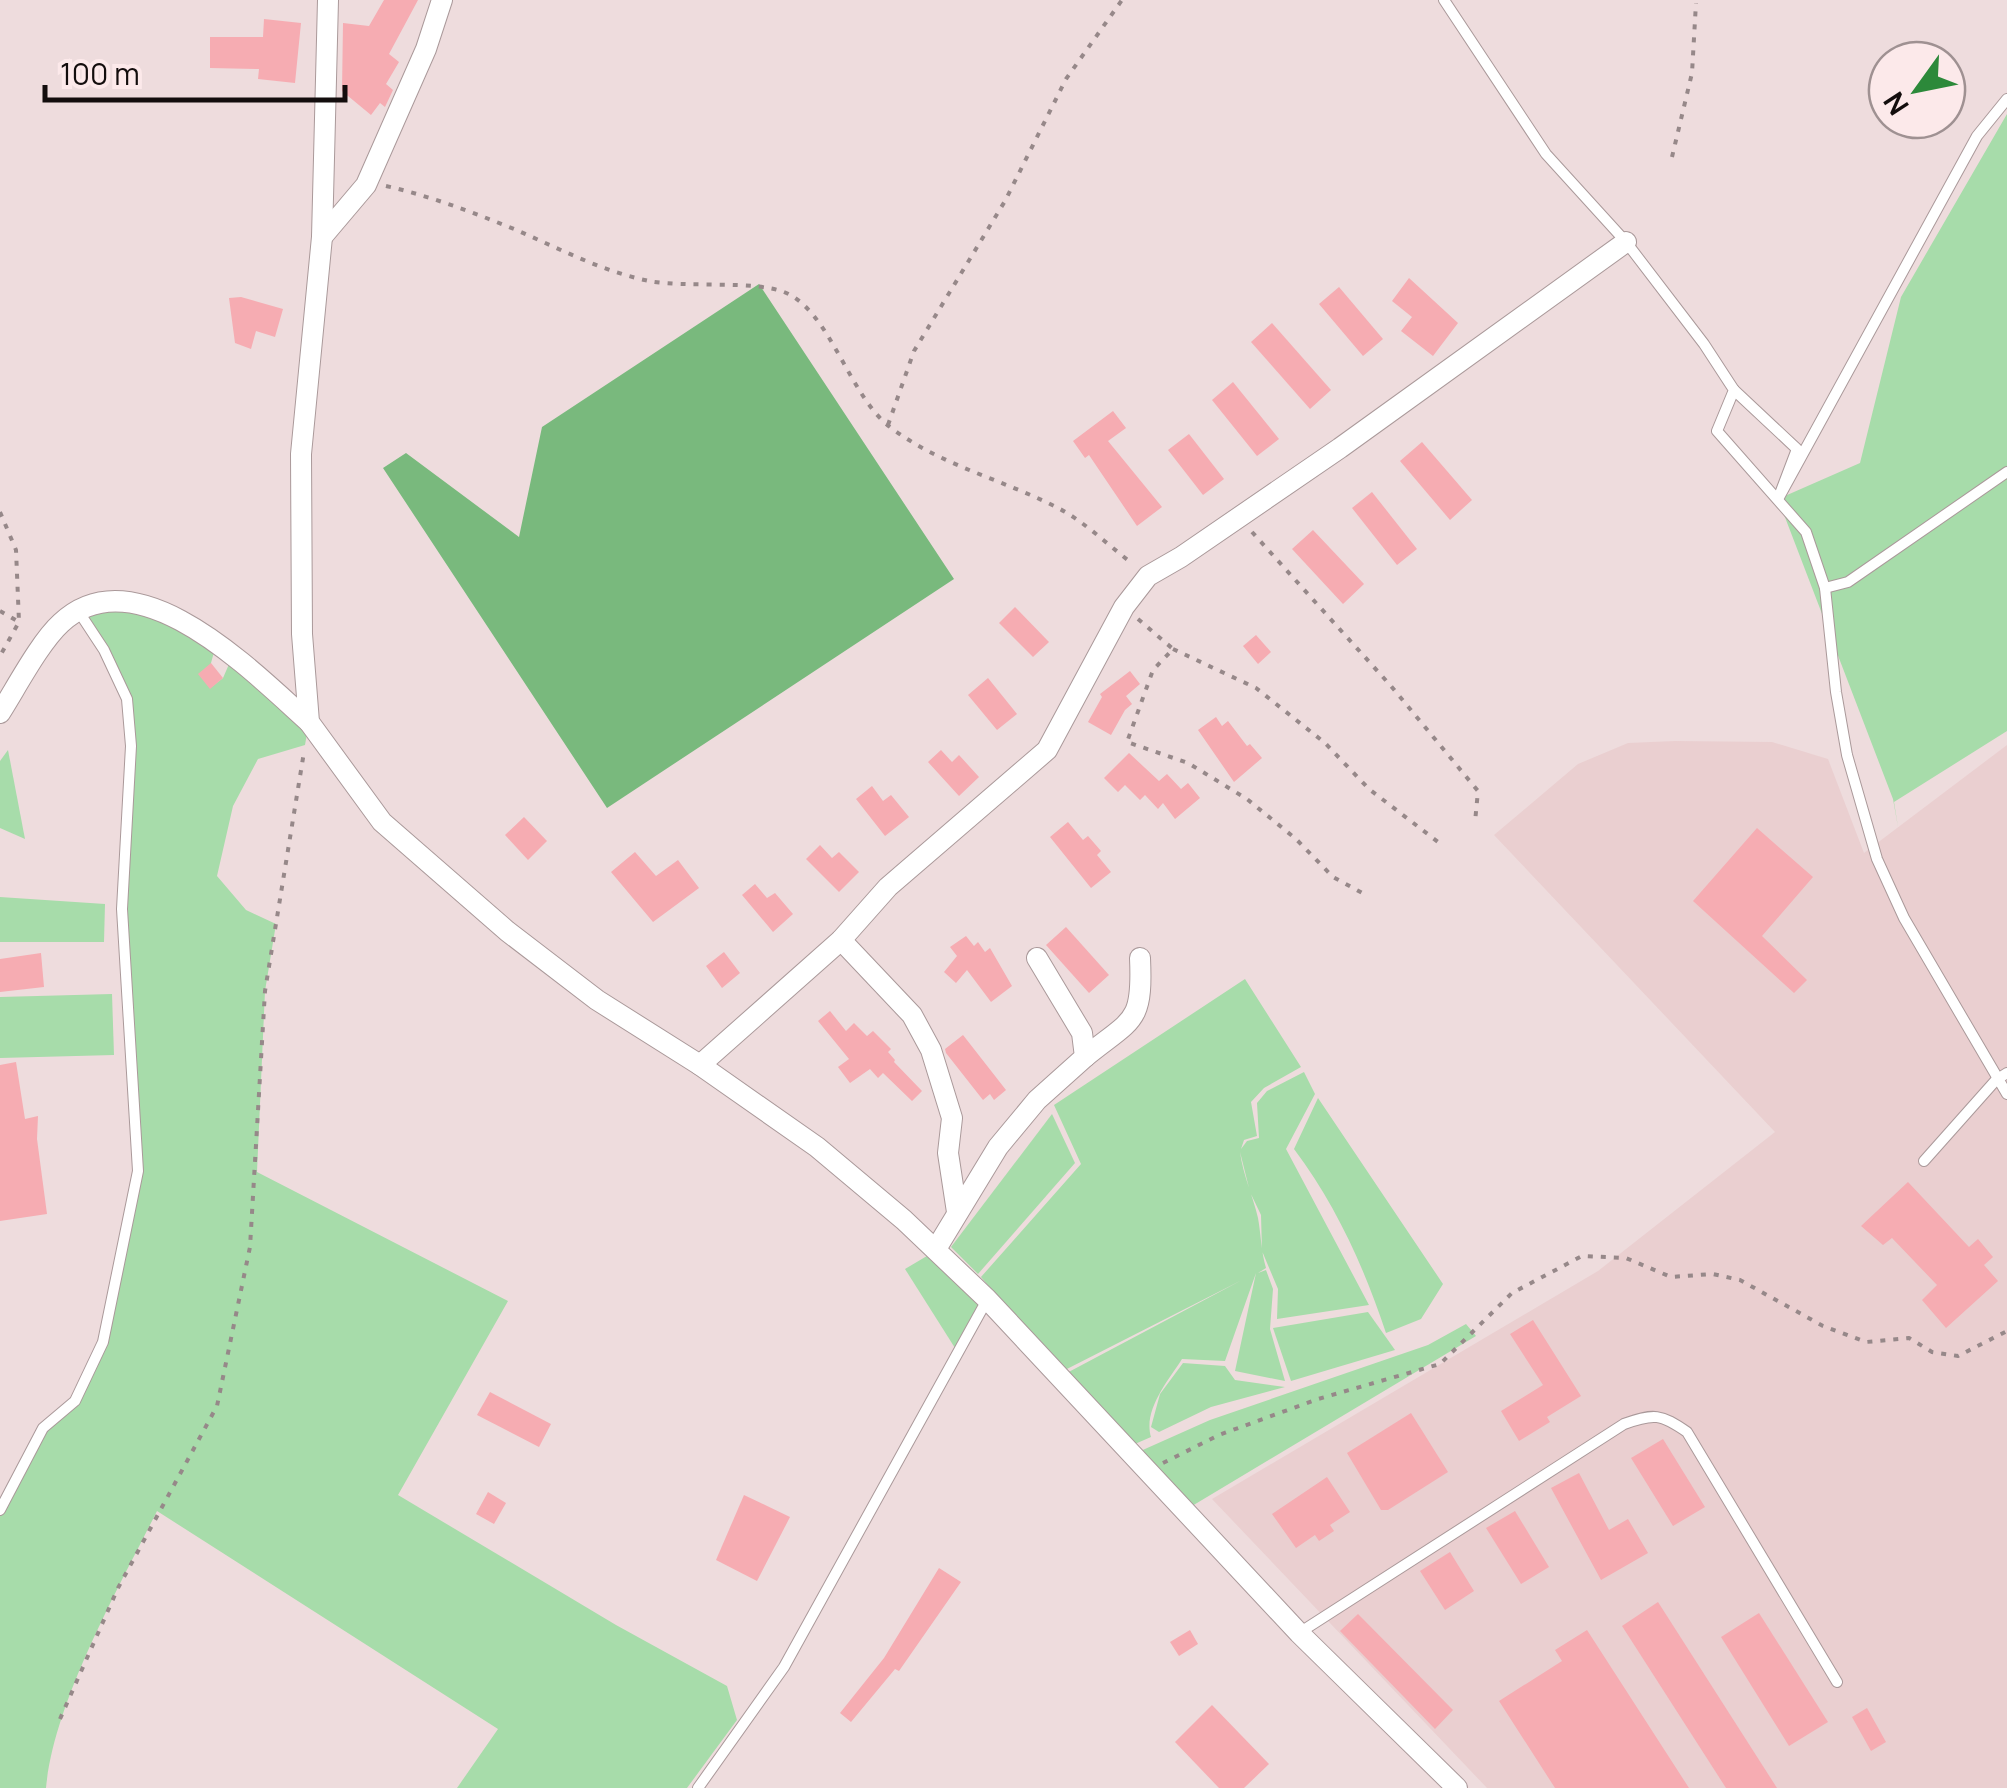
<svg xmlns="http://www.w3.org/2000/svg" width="2007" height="1788" viewBox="0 0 2007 1788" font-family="Manrope,sans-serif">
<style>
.built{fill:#eacfd0}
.green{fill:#a7dcaa}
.water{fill:#79b97d}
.building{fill:#f6acb2}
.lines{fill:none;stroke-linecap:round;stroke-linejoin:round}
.service-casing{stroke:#aa999a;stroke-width:12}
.minor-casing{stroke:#aa999a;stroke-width:22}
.path{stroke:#968889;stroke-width:4;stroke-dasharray:5 8;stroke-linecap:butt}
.service{stroke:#fff;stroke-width:10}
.minor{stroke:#fff;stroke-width:20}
</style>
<rect width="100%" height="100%" fill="#eedcdd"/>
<polygon class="built" points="1675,741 1772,742 1828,759 1864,853 2007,745 2007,1788 1487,1788 1212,1499 1598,1271 1775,1132 1494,835 1578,764 1628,743"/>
<g class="green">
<polygon points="2007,114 2007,731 1894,802 1898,827 1893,799 1778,499 1860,463 1901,297"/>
<path d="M124 601 217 641 211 663 210 688 223 678 233 655 309 722 305 745 258 759 233 806 217 876 246 910 276 924 265 991 257 1172 508 1301 398 1495 616 1625 727 1686 737 1720 687 1788H457L498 1729 157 1511C118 1589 54 1702 46 1788H0V1510L43 1428 75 1401 103 1342 138 1171 122 909 131 746 127 700 79 612Z"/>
<polygon points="8,750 25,839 0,828 0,761"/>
<polygon points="0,897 105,904 104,942 0,942"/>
<path d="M1245 979 1301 1067 1264 1088 1251 1102 1257 1136 1244 1140 1241 1149 1247 1141 1259 1138 1257 1103 1267 1091 1304 1072 1315 1094 1286 1149 1369 1305 1277 1319 1278 1289 1262 1251 1261 1215 1250 1192 1240 1152C1243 1175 1253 1196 1258 1218 1261 1235 1261 1251 1266 1268L1258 1273 1266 1270 1273 1289 1270 1329 1285 1381 1235 1371 1256 1273 1225 1361 1182 1359C1168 1381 1143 1410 1151 1437L1128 1447 1063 1375 1242 1280 1061 1372 981 1277 1081 1164 1054 1105Z"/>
<polygon points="112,994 114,1055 0,1058 0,997"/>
<path d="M1318 1098 1443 1284 1421 1319 1386 1333C1364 1267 1336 1205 1294 1149Z"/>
<polygon points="1052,1114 1075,1163 978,1274 951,1247"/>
<polygon points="932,1253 982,1301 955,1348 905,1269"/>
<polygon points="1368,1312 1395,1350 1291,1381 1273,1328"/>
<polygon points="1466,1324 1476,1336 1192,1506 1136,1453 1210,1420 1428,1345"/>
<polygon points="1183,1363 1225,1366 1235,1380 1285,1387 1211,1407 1159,1432 1151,1427 1160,1394"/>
</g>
<polygon class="water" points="759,284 954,579 607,808 383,468 406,453 519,537 542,427"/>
<g class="building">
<polygon points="384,0 418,0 389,54 399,62 386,84 393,90 385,107 380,103 371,115 342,91 343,23 369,26"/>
<polygon points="264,19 301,23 295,83 258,79 259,69 210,68 210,37 263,37"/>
<polygon points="1409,278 1458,323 1433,356 1401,331 1412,317 1392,301"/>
<polygon points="1339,287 1383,339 1363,356 1319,304"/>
<polygon points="241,297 283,309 275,337 256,331 251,349 235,343 229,298"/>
<polygon points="1272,323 1331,390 1310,409 1251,342"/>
<polygon points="1233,382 1279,439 1257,456 1212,400"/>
<polygon points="1113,411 1126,428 1108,441 1162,507 1137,526 1089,455 1085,458 1073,441"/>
<polygon points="1189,434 1224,479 1203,495 1168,450"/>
<polygon points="1422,442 1472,500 1450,520 1400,461"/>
<polygon points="1372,492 1417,549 1397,565 1352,508"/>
<polygon points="1313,530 1364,584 1343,604 1292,549"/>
<polygon points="1015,607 1049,642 1033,657 999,623"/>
<polygon points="1256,635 1271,652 1258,664 1243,646"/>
<polygon points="211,663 223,678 210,689 198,674"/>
<polygon points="1130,671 1140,684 1126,696 1132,704 1125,710 1111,735 1088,722 1102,697 1100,694"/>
<polygon points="988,678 1017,714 997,730 968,695"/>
<polygon points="1216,717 1222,726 1228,721 1247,746 1250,744 1262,758 1234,782 1198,730"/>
<polygon points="941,750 952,762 959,755 979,777 959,796 928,762"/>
<polygon points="1129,753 1159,781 1167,774 1181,789 1188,783 1200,798 1175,819 1163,803 1158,809 1145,795 1140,800 1125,785 1118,792 1104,778"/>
<polygon points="872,786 883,801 891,795 909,817 885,836 856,799"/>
<polygon points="524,817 547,841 528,860 505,835"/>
<polygon points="1068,822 1083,840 1088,836 1101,851 1097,855 1111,872 1091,888 1050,837"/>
<polygon points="1757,828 1813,877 1762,936 1807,980 1794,993 1693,901"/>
<polygon points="820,845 832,858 839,852 859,872 839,892 806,859"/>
<polygon points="635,852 656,876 678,860 699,888 653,922 611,872"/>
<polygon points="755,884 767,898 775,893 793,914 773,932 742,895"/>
<polygon points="1066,927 1109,975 1089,993 1046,945"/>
<polygon points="966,936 974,946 978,942 985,952 990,948 1012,986 991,1002 967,970 956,983 944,972 957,956 950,947"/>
<polygon points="724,952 740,973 722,988 706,966"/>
<polygon points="41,953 44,987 0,992 0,959"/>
<polygon points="830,1011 846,1031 854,1023 867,1036 873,1031 891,1049 888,1052 895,1060 894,1062 922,1091 912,1101 883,1073 878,1078 870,1069 850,1083 838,1067 849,1059 818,1021"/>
<polygon points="963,1035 1006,1090 994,1100 990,1094 983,1100 946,1053 945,1049"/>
<polygon points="16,1062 25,1119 38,1116 37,1139 47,1214 0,1221 0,1065"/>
<polygon points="1908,1182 1969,1247 1978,1239 1993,1257 1984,1265 1998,1281 1946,1328 1922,1300 1937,1285 1892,1238 1883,1245 1861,1226"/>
<polygon points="1533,1320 1581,1396 1547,1417 1550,1422 1519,1441 1501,1411 1543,1385 1510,1334"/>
<polygon points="490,1392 551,1424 539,1447 477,1415"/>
<polygon points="1411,1413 1448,1472 1388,1510 1381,1510 1347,1453"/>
<polygon points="1663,1439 1705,1507 1673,1526 1631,1458"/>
<polygon points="1579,1473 1609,1530 1628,1519 1648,1553 1601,1580 1551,1488"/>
<polygon points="1327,1477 1350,1512 1330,1525 1334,1531 1319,1541 1315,1535 1296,1548 1272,1514"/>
<polygon points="488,1492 506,1503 494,1524 476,1514"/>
<polygon points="744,1495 790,1517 757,1581 716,1560"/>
<polygon points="1515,1511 1549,1567 1521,1584 1486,1528"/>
<polygon points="1450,1552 1474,1591 1445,1610 1420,1571"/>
<polygon points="939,1568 961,1582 899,1671 895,1669 851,1722 840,1713 884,1658"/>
<polygon points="1658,1602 1777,1788 1726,1788 1622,1626"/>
<polygon points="1759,1613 1828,1722 1789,1746 1721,1637"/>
<polygon points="1358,1614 1453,1710 1435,1729 1340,1631"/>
<polygon points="1190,1630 1198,1644 1179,1656 1170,1642"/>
<polygon points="1587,1630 1689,1788 1555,1788 1499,1701 1562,1661 1555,1650"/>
<polygon points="1212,1705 1269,1764 1244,1788 1219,1788 1175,1742"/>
<polygon points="1867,1708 1886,1742 1871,1751 1852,1717"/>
</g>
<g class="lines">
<defs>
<g id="service">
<polyline points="1444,0 1546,154 1626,242 1704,344 1734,390 1717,431 1806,532 1825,588 1836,692 1847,755 1877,859 1904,918 2007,1094"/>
<polyline points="1734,390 1797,449 1778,499 1977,136 2007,99"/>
<polyline points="1825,588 1848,582 2007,472"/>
<polyline points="1924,1161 1996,1080 2007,1073"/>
<polyline points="0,1510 43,1428 75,1401 103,1342 138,1171 122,909 131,746 127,699 104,650 79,612"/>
<path d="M1299 1633 1624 1424C1654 1413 1661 1414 1687 1432L1837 1682"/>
<polyline points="698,1788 784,1667 987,1300"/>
</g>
<g id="minor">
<polyline points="328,0 322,237 301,454 302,634 309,722 382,822 507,931 597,1000 700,1065 817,1147 904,1220 987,1299 1299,1633 1457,1788"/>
<polyline points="322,237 366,185 426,49 442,0"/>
<path d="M0 713C16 688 40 642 61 623 137 552 254 673 309 722"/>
<polyline points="841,940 912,1015 931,1050 952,1118 948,1153 957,1212"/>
<path d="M1085 1057C1133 1018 1143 1024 1140 958"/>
<polyline points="700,1065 841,940 888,887 1047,750 1124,607 1148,576 1181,557 1340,448 1626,242"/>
<polyline points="936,1249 998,1147 1037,1100 1085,1057 1082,1033 1037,958"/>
</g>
</defs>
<use href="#service" class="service-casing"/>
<use href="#minor" class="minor-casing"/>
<g class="path">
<polyline points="1672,157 1692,73 1696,3"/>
<path d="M386 186C430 196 472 212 514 229 558 248 601 271 649 281 686 288 754 280 784 292 830 310 849 396 890 427 941 466 1005 480 1060 509 1086 523 1109 546 1133 564"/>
<polyline points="888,425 914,351 1005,201 1066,79 1122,0"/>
<polyline points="0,512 16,550 19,622"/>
<polyline points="1252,532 1391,686 1478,791 1475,822"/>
<polyline points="0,611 19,622 0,656"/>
<polyline points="1138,619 1173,649 1153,670 1127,742 1188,763 1247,799 1296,839 1333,877 1366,895"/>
<polyline points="1173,649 1256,688 1325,743 1369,789 1442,845"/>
<polyline points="1163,1463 1219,1435 1318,1399 1440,1364 1512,1293 1582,1256 1626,1258 1671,1277 1713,1274 1740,1280 1823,1326 1866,1342 1909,1338 1932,1352 1958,1356 2007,1331"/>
<polyline points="60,1719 118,1588 217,1406 250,1247 265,991 304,752"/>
</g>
<use href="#service" class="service"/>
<use href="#minor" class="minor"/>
</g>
<g transform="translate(1917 90) rotate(237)"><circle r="48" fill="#fce9ea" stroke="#9f9192" stroke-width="2.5"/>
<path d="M0-8L18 38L0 25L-18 38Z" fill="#2c893a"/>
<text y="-15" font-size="28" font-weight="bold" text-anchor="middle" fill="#130d0d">N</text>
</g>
<path d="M45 85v15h300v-15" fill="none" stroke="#130d0d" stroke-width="5"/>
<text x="60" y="85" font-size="30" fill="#130d0d" stroke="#fce9ea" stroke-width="8" paint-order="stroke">100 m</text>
</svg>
